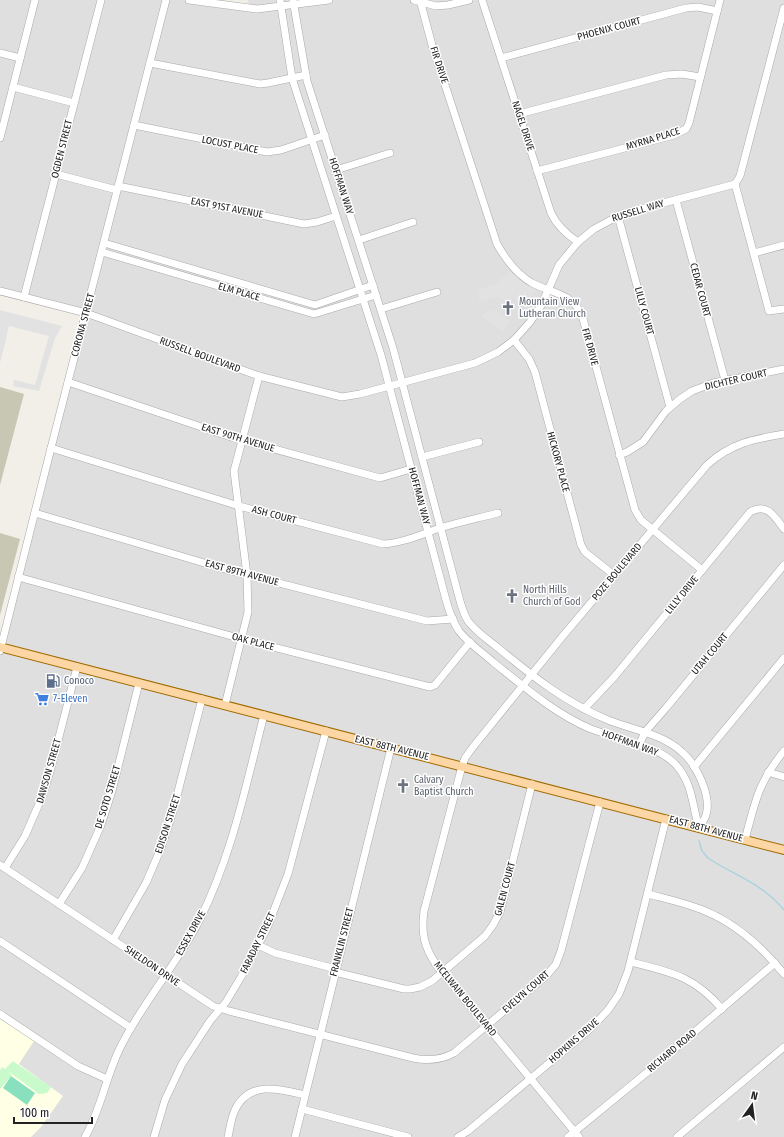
<svg xmlns="http://www.w3.org/2000/svg" width="784" height="1137" viewBox="0 0 784 1137" font-family="'Fira Sans Condensed',sans-serif">
<style>
.residential{fill:#e0dfdf}
.education{fill:#ffffe5}
.construction{fill:#c7c7b4}
.park{fill:#c8facc}
.pitch{fill:#88e0be}
.parking{fill:#e2e2e2}
.lines{fill:none;stroke-linecap:round;stroke-linejoin:round}
.stream{stroke:#aad3df;stroke-width:1.5}
.minor-casing{stroke:#a9a9a9;stroke-width:8}
.major-casing{stroke:#a06b00;stroke-width:10}
.minor{stroke:#fff;stroke-width:7}
.major{stroke:#fcd6a4;stroke-width:8}
.labels{text-anchor:middle;dominant-baseline:central;stroke-width:3;stroke-linejoin:round;paint-order:stroke}
.street-label{font-size:10px;fill:#222;stroke:#fff}
.worship-label{font-size:10px;fill:#5b616d;stroke:#fff;text-anchor:start}
.service-label{font-size:10px;fill:#4e5e75;stroke:#fff;text-anchor:start}
.shop-label{font-size:10px;fill:#366cbe;stroke:#fff;text-anchor:start}
</style>
<rect width="100%" height="100%" fill="#f2efe9"/>
<polygon class="residential" points="0,0 222,0 249,5 248,0 784,0 784,1137 0,1137 0,645 82,316 0,295"/>
<polygon class="education" points="0,1019 34,1041 19,1064 63,1096 41,1127 31,1137 0,1137"/>
<g class="construction">
<polygon points="0,387 24,394 0,485"/>
<polygon points="0,533 20,539 0,615"/>
</g>
<polygon class="park" points="13,1061 51,1087 47,1093 39,1094 8,1071 12,1075 0,1089 0,1070 2,1067 5,1069"/>
<polygon class="pitch" points="11,1076 35,1093 27,1105 3,1088"/>
<g class="parking">
<polygon points="510,272 535,289 528,306 522,305 513,298 509,303 504,299 499,298 499,296 480,302 477,290 495,284"/>
<polygon points="494,309 510,322 502,332 482,316 482,314"/>
<polygon points="0,310 62,326 55,338 39,391 13,386 14,380 35,385 49,336 9,326 0,363"/>
</g>
<g class="lines">
<path class="stream" d="M699 841 702 851 708 858C735 876 762 883 784 910"/>
<defs>
<g id="minor">
<polyline points="189,0 257,9 329,0"/>
<path d="M280 0 292 78 381 355 446 600C449 611 453 622 459 631 468 643 482 652 493 662 523 686 555 714 591 729 600 732 610 736 619 739 639 745 662 749 677 766 693 785 692 805 699 828"/>
<path d="M293 0 307 81 393 348 460 601C462 608 464 615 468 621 475 631 487 639 497 647 532 676 566 703 608 720 633 730 661 733 682 752 696 764 712 796 706 815 705 819 701 824 699 828"/>
<polyline points="414,0 436,6 448,5 469,0"/>
<path d="M420 0 432 45 497 244C506 260 516 274 532 283 552 293 571 293 582 315L635 510 641 520 702 570"/>
<path d="M482 0 551 213C557 226 566 234 578 242"/>
<polyline points="0,53 20,58"/>
<polyline points="501,58 686,8 698,7 717,11"/>
<polyline points="150,63 260,84 268,83 306,75"/>
<polyline points="13,87 74,103"/>
<polyline points="519,114 666,75 682,74 700,77"/>
<polyline points="134,125 267,152 281,150 325,135"/>
<polyline points="0,138 35,0"/>
<polyline points="336,170 390,153"/>
<polyline points="537,171 674,135 686,129 689,123 720,0"/>
<polyline points="56,174 117,190"/>
<polyline points="735,184 769,311 784,309"/>
<polyline points="118,186 304,224 317,222 336,216"/>
<polyline points="676,200 725,380"/>
<polyline points="618,216 670,407"/>
<polyline points="359,240 413,222"/>
<polyline points="104,243 315,305 373,285"/>
<polyline points="102,252 314,314 376,295"/>
<polyline points="754,253 784,245"/>
<polyline points="0,291 86,313 259,376 342,397 360,394 475,363 498,352 514,340 530,322 542,304 559,265 578,242 594,229 622,214 735,184 740,176 784,8"/>
<polyline points="24,297 101,0"/>
<polyline points="381,309 437,292"/>
<polyline points="514,340 529,359 535,372 581,545 585,552 615,576"/>
<polyline points="68,382 234,438 380,478 411,469"/>
<path d="M51 448 239 506 383 544C403 543 422 534 440 528 459 522 479 518 498 513"/>
<polyline points="619,455 627,452 643,442 666,411 680,399 692,391 713,383 784,369"/>
<polyline points="422,457 479,442"/>
<polyline points="35,513 228,570 427,621 453,619"/>
<polyline points="18,577 242,639 430,687 435,685 470,642"/>
<polyline points="0,651 51,448 166,0"/>
<polyline points="225,705 248,612 247,575 234,471 259,376"/>
<path d="M584 709 615 676 750 512C767 502 775 517 784 529"/>
<polyline points="639,745 645,732 666,708 784,565"/>
<polyline points="694,767 784,658"/>
<polyline points="768,772 784,777"/>
<path d="M745 840C755 802 758 783 784 751"/>
<path d="M0 865 213 1006 229 1011 413 1058C427 1061 441 1060 454 1053L547 975 556 964 561 951 600 802"/>
<polyline points="5,868 25,836 42,797 51,768 77,667"/>
<path d="M648 894C667 899 686 903 705 911 737 924 762 947 784 974"/>
<polyline points="59,904 82,868 101,825 112,791 139,683"/>
<polyline points="113,940 146,883 161,848 173,811 202,699"/>
<polyline points="0,941 131,1028"/>
<polyline points="258,945 275,953 336,969"/>
<path d="M631 962C671 972 694 976 722 1009"/>
<polyline points="335,972 404,989 410,989 420,987 432,981 485,936 493,925 500,912 532,784"/>
<polyline points="0,1014 78,1066 107,1079"/>
<polyline points="302,1109 408,1137"/>
<path d="M85 1137C102 1108 106 1074 122 1044 144 1001 177 964 199 921 232 856 246 785 264 715"/>
<polyline points="154,1137 165,1100 182,1064 210,1021 226,1002 241,977 267,928 288,874 326,731"/>
<path d="M228 1137C230 1128 231 1118 235 1110 249 1080 280 1089 305 1095"/>
<polyline points="295,1137 391,748"/>
<polyline points="458,1137 468,1131 591,1028 608,1010 619,994 628,971 666,819"/>
<polyline points="568,1137 656,1065 775,963"/>
<path d="M579 1137 437 966C424 947 421 933 424 911L462 766 465 758 473 747 562 637 707 465C731 443 754 439 784 434"/>
<polyline points="677,1137 784,1047"/>
</g>
<polyline id="major" points="0,647 784,850"/>
</defs>
<use href="#minor" class="minor-casing"/>
<use href="#major" class="major-casing"/>
<use href="#minor" class="minor"/>
<use href="#major" class="major"/>
</g>
<defs>
<symbol id="church-bare" viewBox="-9 -9 18 18"><path d="M-1.2-6h2.4v3.5h3.3v2.4h-3.3V6h-2.4V-.1h-3.3v-2.4h3.3Z" fill="#6b7280" stroke="#fff" stroke-width="2.5" paint-order="stroke"/></symbol>
<symbol id="fuel-bare" viewBox="-9 -9 18 18"><path d="M-5.5-6h7V0h2V4h1.3V-2.5L3-4.5l.8-.8L6-3V5H2.5V1h-1V6h-7ZM-4.2-4.7v3.2H.2V-4.7Z" fill="#5c6f8a" stroke="#fff" stroke-width="2.5" paint-order="stroke"/></symbol>
<symbol id="supermarket-bare" viewBox="-9 -9 18 18"><path d="M-6-5.5h2.5l.6 2H6L4.5 2H-2.5L-4.4-4H-6ZM-1.5 3.2a1.3 1.3 0 1 0 .1 0ZM3 3.2a1.3 1.3 0 1 0 .1 0Z" fill="#3f7fe0" stroke="#fff" stroke-width="2.5" paint-order="stroke"/></symbol>
</defs>
<g fill-rule="evenodd">
<use href="#church-bare" x="498" y="298" width="20" height="20"/>
<use href="#church-bare" x="502" y="586" width="20" height="20"/>
<use href="#fuel-bare" x="43" y="671" width="20" height="20"/>
<use href="#supermarket-bare" x="32" y="689" width="20" height="20"/>
<use href="#church-bare" x="393" y="776" width="20" height="20"/>
</g>
<g class="labels">
<g class="street-label">
<text transform="translate(609 29) rotate(-15)">PHOENIX COURT</text>
<text transform="translate(439 65) rotate(72)">FIR DRIVE</text>
<text transform="translate(523 126) rotate(72)">NAGEL DRIVE</text>
<text transform="translate(653 139) rotate(-17)">MYRNA PLACE</text>
<text transform="translate(230 145) rotate(11)">LOCUST PLACE</text>
<text transform="translate(62 149) rotate(-76)">OGDEN STREET</text>
<text transform="translate(341 186) rotate(72)">HOFFMAN WAY</text>
<text transform="translate(227 208) rotate(11)">EAST 91ST AVENUE</text>
<text transform="translate(638 211) rotate(-17)">RUSSELL WAY</text>
<text transform="translate(700 290) rotate(75)">CEDAR COURT</text>
<text transform="translate(239 292) rotate(16)">ELM PLACE</text>
<text transform="translate(644 311) rotate(75)">LILLY COURT</text>
<text transform="translate(83 325) rotate(-75)">CORONA STREET</text>
<text transform="translate(590 347) rotate(75)">FIR DRIVE</text>
<text transform="translate(200 355) rotate(20)">RUSSELL BOULEVARD</text>
<text transform="translate(736 380) rotate(-13)">DICHTER COURT</text>
<text transform="translate(238 438) rotate(17)">EAST 90TH AVENUE</text>
<text transform="translate(558 462) rotate(75)">HICKORY PLACE</text>
<text transform="translate(419 496) rotate(75)">HOFFMAN WAY</text>
<text transform="translate(274 515) rotate(15)">ASH COURT</text>
<text transform="translate(617 572) rotate(-50)">POZE BOULEVARD</text>
<text transform="translate(242 573) rotate(15)">EAST 89TH AVENUE</text>
<text transform="translate(682 595) rotate(-51)">LILLY DRIVE</text>
<text transform="translate(253 642) rotate(15)">OAK PLACE</text>
<text transform="translate(710 654) rotate(-50)">UTAH COURT</text>
<text transform="translate(630 743) rotate(20)">HOFFMAN WAY</text>
<text transform="translate(392 748) rotate(14)">EAST 88TH AVENUE</text>
<text transform="translate(49 771) rotate(-74)">DAWSON STREET</text>
<text transform="translate(108 797) rotate(-73)">DE SOTO STREET</text>
<text transform="translate(168 824) rotate(-72)">EDISON STREET</text>
<text transform="translate(706 829) rotate(15)">EAST 88TH AVENUE</text>
<text transform="translate(505 889) rotate(-75)">GALEN COURT</text>
<text transform="translate(191 933) rotate(-61)">ESSEX DRIVE</text>
<text transform="translate(342 942) rotate(-76)">FRANKLIN STREET</text>
<text transform="translate(258 943) rotate(-64)">FARADAY STREET</text>
<text transform="translate(152 966) rotate(34)">SHELDON DRIVE</text>
<text transform="translate(526 992) rotate(-41)">EVELYN COURT</text>
<text transform="translate(465 999) rotate(51)">MCELWAIN BOULEVARD</text>
<text transform="translate(574 1041) rotate(-41)">HOPKINS DRIVE</text>
<text transform="translate(672 1051) rotate(-40)">RICHARD ROAD</text>
</g>
<g class="worship-label">
<text x="519" y="302">Mountain View<tspan x="519" dy="12">Lutheran Church</tspan></text>
<text x="523" y="590">North Hills<tspan x="523" dy="12">Church of God</tspan></text>
<text x="414" y="780">Calvary<tspan x="414" dy="12">Baptist Church</tspan></text>
</g>
<g class="service-label">
<text x="64" y="681">Conoco</text>
</g>
<g class="shop-label">
<text x="53" y="699">7-Eleven</text>
</g>
</g>
<g transform="translate(752 1105) rotate(14)" stroke="#ffffff" stroke-width="3" paint-order="stroke">
<path d="M0-3L7 15L0 10L-7 15Z" fill="#222222"/>
<text y="-6" font-size="11" font-weight="bold" text-anchor="middle" fill="#222222">N</text>
</g>
<path d="M14 1117v6h78v-6" fill="none" stroke="#222222" stroke-width="2"/>
<text x="20" y="1117" font-size="12" fill="#222222" stroke="#ffffff" stroke-width="3" paint-order="stroke">100 m</text>
</svg>
